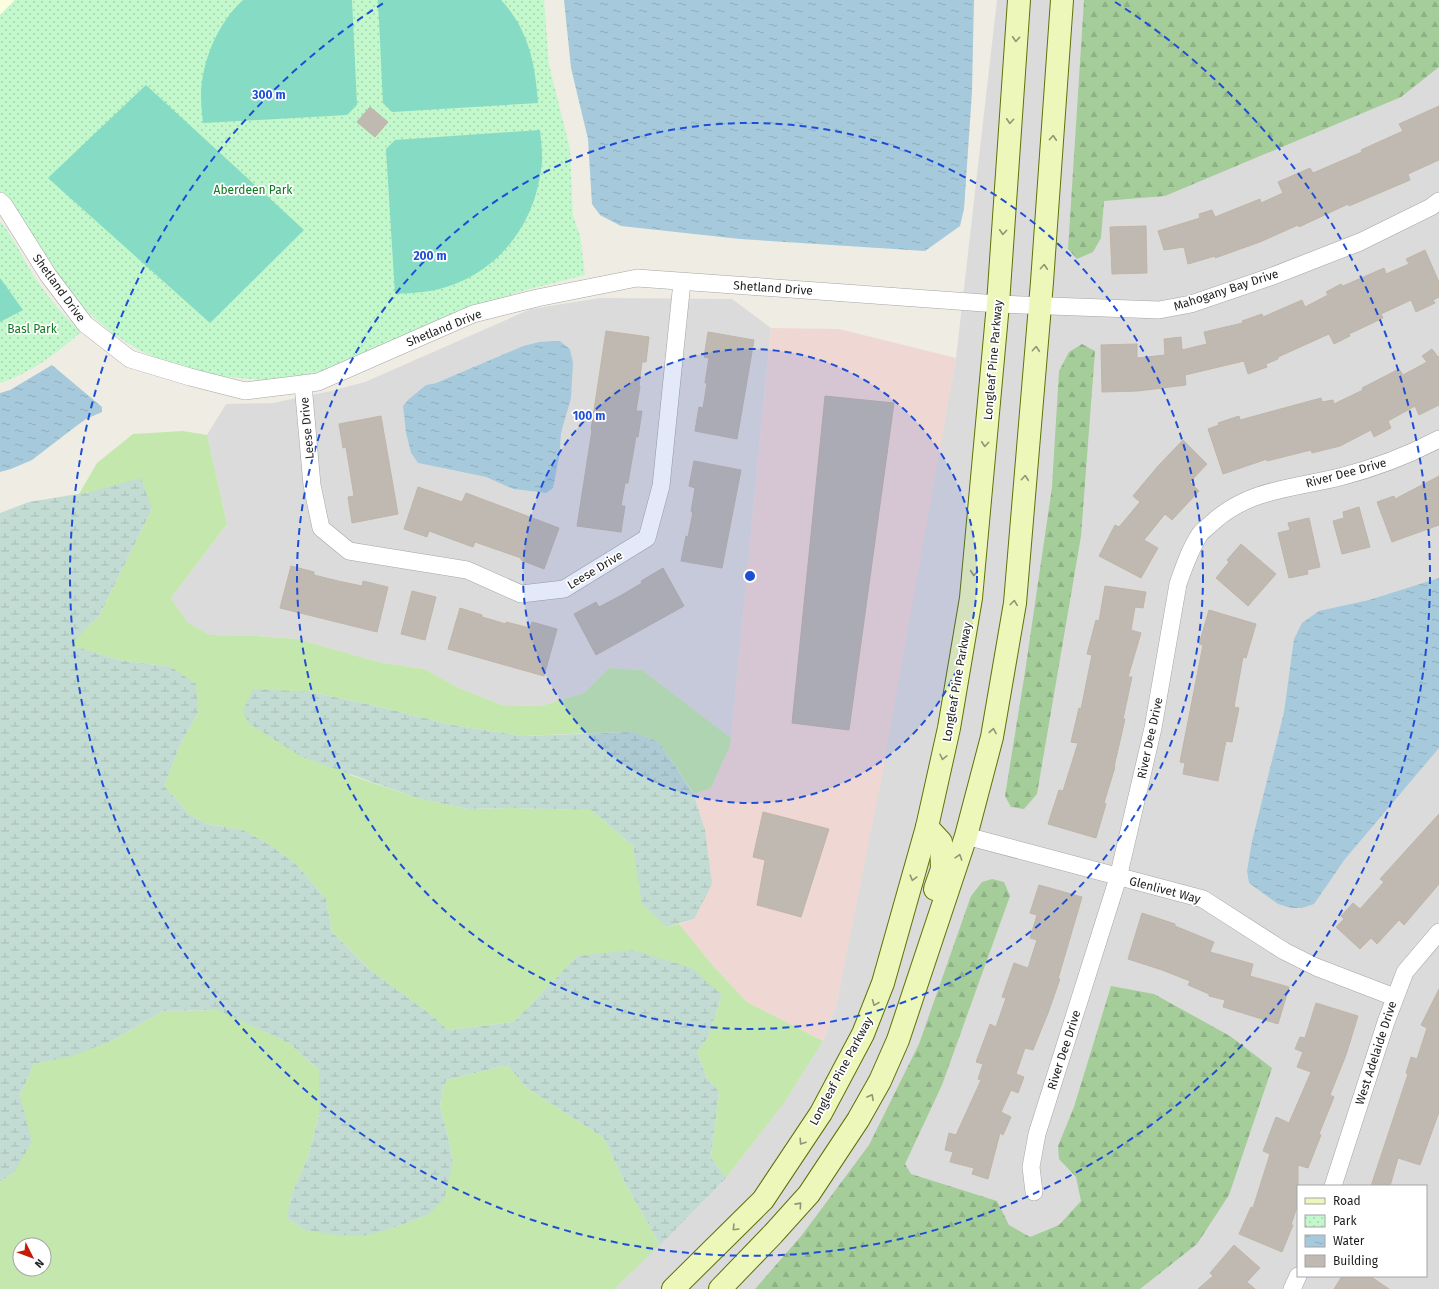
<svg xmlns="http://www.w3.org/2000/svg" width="1439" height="1289" viewBox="0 0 1439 1289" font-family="'Fira Sans',sans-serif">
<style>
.residential{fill:#dcdbdb;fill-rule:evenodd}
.commercial{fill:#efd8d4}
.education{fill:#fbfede}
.grass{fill:#c3e7ac;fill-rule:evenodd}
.forest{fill:url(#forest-firs)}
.wetland{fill:url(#wetland-marsh)}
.park{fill:url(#park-dots)}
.pitch{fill:#85dbc3}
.water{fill:url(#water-ripples)}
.building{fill:#bfb9b1;stroke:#c0b5a7}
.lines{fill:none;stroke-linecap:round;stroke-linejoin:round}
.street-casing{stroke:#a5a5a5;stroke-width:18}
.secondary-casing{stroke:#5c7208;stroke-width:24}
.street{stroke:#fff;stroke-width:17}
.secondary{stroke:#eef7ba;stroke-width:22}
.oneway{stroke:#909574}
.ring{fill:none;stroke:#1d4ed8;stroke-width:2;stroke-dasharray:7 5}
.labels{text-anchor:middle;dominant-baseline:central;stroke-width:3.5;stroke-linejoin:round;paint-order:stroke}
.park-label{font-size:12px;fill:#0f7922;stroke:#fff}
.street-label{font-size:12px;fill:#1e1e1e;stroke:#fff}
.centre{fill:#1d4ed8;stroke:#fff;stroke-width:2}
.ring-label{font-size:12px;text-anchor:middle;font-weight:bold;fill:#1d4ed8;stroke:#fff;stroke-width:3.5;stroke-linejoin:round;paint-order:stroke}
</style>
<defs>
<pattern id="forest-firs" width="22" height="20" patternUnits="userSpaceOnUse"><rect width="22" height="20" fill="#a4cd9a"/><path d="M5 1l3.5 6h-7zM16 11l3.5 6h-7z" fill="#8db084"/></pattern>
<pattern id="wetland-marsh" width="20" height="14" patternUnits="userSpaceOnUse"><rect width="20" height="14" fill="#c2dcd3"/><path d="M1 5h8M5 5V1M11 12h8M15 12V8" fill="none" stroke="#a6bcb5"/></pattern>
<pattern id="park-dots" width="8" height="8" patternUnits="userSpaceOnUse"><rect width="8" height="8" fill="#c3f7cc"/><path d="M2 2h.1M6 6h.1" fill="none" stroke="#a7d3af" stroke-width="1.8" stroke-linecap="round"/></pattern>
<pattern id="water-ripples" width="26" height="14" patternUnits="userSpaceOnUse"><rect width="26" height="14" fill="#a6cadb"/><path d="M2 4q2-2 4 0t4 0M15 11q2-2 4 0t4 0" fill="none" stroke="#8eadbc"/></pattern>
</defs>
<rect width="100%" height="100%" fill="#efece4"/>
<g class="residential">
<path d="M997 0H1439V1289H614L691 1214 726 1178 784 1103 823 1041 837 1002 956 358ZM1298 1186H1426V1276H1298Z"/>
<path d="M600 298 732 299 771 328 731 738 642 670 609 668 584 693 541 706 502 705 461 689 424 669 382 663 298 639 256 636 210 635 187 622 171 598 227 524 207 435 226 404 273 403 331 391 365 382 531 309ZM560 341 570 349 567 412 561 433 560 452 546 493 513 489 486 477 418 463 411 453 406 433 426 385 436 383 523 346 539 342Z"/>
</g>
<polygon class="commercial" points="771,328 839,329 956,358 881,781 837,1002 823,1041 747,1002 714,967 679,924 694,919 705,830 694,794 711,788 730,746"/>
<polygon class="education" points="0,0 15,0 0,15"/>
<g class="grass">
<polygon points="183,431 207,435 227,524 171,598 187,622 210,635 256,636 298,639 382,663 424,669 461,689 502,705 541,706 584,693 609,668 642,670 731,738 730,746 711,788 694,794 659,742 634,732 591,733 522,736 452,725 372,705 310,692 350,775 417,798 468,809 509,808 591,810 633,846 643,904 667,927 679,924 714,967 747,1002 823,1041 784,1103 726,1178 711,1157 719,1092 706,1076 697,1052 708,1037 722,995 577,956 514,1022 448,1030 430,1014 370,970 332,932 326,899 297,865 270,845 243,830 207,824 189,814 164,786 181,743 198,713 171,667 119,660 69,645 99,616 152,509 90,492 79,494 97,463 133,434"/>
<path d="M219 1010 289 1043 319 1070V1114L308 1157 291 1196 287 1218 304 1230 390 1229 428 1215 453 1162 448 1136 440 1107 443 1087 447 1080 507 1065 527 1088 604 1138 624 1181 660 1245 614 1289H0V1182L14 1172 20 1095 34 1064 114 1040 163 1011ZM20 1245H44V1269H20Z"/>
</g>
<g class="forest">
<polygon points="1084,0 1439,0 1439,67 1401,97 1165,196 1104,201 1101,238 1093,252 1077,259 1068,249"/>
<polygon points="1082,344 1095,351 1081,536 1037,794 1024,809 1011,807 1005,796 1025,672 1052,487 1059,371 1069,352"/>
<polygon points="992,879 1004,882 1010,896 942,1085 905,1164 911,1174 997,1201 1009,1225 1030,1237 1059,1225 1081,1201 1076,1177 1059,1159 1058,1146 1074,1107 1111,986 1154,994 1230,1036 1272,1068 1229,1195 1197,1244 1140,1289 755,1289 802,1235 869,1145 919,1044 971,896 982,882"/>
</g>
<g class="wetland">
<polygon points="141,478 152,509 99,616 70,645 119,660 171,667 196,684 198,713 181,743 164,786 189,814 207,824 243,830 270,845 297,865 326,899 332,932 370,970 430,1014 448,1030 514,1022 577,956 632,950 692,968 722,995 708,1037 697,1052 706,1076 719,1092 711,1157 726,1178 691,1214 660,1245 624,1181 604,1138 527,1088 507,1065 447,1080 443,1087 440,1107 448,1136 453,1162 444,1199 428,1215 390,1229 364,1236 336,1235 304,1230 287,1218 291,1196 308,1157 319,1115 319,1070 289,1043 218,1010 163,1011 114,1040 72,1056 34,1064 20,1095 32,1142 14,1172 0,1182 0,513 29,502 90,492"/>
<polygon points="253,689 310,692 372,705 452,725 522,736 634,732 659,742 694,795 705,830 712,884 694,919 667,927 642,904 633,846 591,810 509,808 468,809 417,798 302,757 248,723 243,710"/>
</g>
<g class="park">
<polygon points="15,0 544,0 549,65 570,149 573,216 580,235 585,275 518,292 468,310 325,371 292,377 261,380 208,375 172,365 137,349 112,333 90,314 66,288 17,211 0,192 0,15"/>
<path d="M0 221C14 238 23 259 35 278 48 297 64 316 81 332 57 353 31 373 0 383Z"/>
</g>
<g class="pitch">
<path d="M243 0H352L357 105 347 115 203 123C202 113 201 104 201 95 202 60 218 23 243 0Z"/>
<path d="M378 0H501C529 30 535 64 538 103L392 112 383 103Z"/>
<polygon points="146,85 304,230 210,323 48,178"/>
<path d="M540 130C541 139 542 149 542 158 542 164 541 170 540 176 532 225 500 268 452 285 435 292 414 293 395 294L386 149 395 140Z"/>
<polygon points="0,278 23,310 0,322"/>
</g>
<g class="water">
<polygon points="564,0 974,0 972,92 964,209 960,226 925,251 740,239 621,226 600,215 592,204 588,139 571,68"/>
<polygon points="552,341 560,341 570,349 573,363 571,398 561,433 560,452 553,488 546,493 513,489 486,477 418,463 411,453 406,433 403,406 409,399 426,385 436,383 523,346 539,342"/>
<polygon points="52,365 102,407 102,412 86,419 75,427 32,460 11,469 0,472 0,393 10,390"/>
<polygon points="1439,578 1439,748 1345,859 1314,904 1302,908 1291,908 1278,904 1249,883 1247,871 1252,841 1284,712 1294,639 1302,623 1319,611 1369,600"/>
</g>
<g class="building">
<polygon points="1439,106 1439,160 1408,174 1410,180 1349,206 1348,204 1299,227 1298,225 1260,242 1215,258 1215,256 1188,264 1184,247 1164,250 1158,231 1200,218 1199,214 1212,210 1215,217 1260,199 1261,203 1283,193 1278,182 1310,168 1313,173 1362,152 1361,150 1403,131 1399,124"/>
<polygon points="370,107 388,122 375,137 357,122"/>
<polygon points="1146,226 1147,273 1112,274 1110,227"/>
<polygon points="1425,250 1439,282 1439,297 1433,300 1435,303 1416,312 1411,300 1381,314 1383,318 1349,334 1350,336 1334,344 1329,334 1278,357 1278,359 1266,364 1267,367 1248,374 1244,361 1185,375 1186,385 1138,391 1102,392 1101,345 1137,344 1137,358 1165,355 1164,339 1181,337 1182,350 1207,344 1204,332 1243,323 1242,321 1262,314 1263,317 1302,300 1305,307 1328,295 1326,292 1341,284 1343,286 1384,268 1386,274 1409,264 1406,259"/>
<polygon points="606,331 649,337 646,362 642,362 639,386 640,386 636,411 642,411 638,437 636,436 628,483 625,483 621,506 625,506 621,532 577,526 592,430 591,430"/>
<polygon points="708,332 754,340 737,439 695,431 699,407 703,408 707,383 705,383 709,358 704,357"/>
<polygon points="1432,349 1438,357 1439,356 1439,405 1419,415 1415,406 1388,421 1391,428 1374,437 1371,430 1340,446 1312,453 1311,450 1267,461 1267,459 1223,474 1208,429 1219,425 1218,423 1239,416 1240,420 1321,398 1322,402 1333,400 1334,404 1363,390 1362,388 1399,369 1403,375 1427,362 1422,356"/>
<polygon points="825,396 894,403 849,730 792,723"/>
<polygon points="381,416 398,514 352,523 348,497 354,496 346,447 343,448 339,424"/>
<polygon points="1183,440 1207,464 1190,482 1199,491 1172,520 1165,514 1144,540 1158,548 1141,578 1099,556 1115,525 1119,527 1140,502 1133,496 1158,466"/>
<polygon points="694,461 741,470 722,568 681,561 686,536 688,537 693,512 691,512 695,488 689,486"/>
<polygon points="1439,476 1439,525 1392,542 1377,502 1394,496 1395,499"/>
<polygon points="418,487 462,502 466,493 559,528 544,569 521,560 521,558 475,542 473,547 429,531 427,537 404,529"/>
<polygon points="1359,507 1370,547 1342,554 1333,521 1344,518 1343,512"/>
<polygon points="1309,518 1320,567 1307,570 1308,574 1289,578 1278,533 1290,530 1288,523"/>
<polygon points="1241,544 1276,574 1248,606 1216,578 1229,562 1227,560"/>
<polygon points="291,566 314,572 314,575 338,581 362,586 363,581 388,587 377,632 280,608"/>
<polygon points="663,568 684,606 596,655 574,614 596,602 599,607 620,596 642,583 641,581"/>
<polygon points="1105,586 1146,592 1143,608 1135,607 1131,630 1141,633 1128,677 1132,677 1123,719 1125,719 1114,767 1115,767 1104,803 1106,804 1096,838 1048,824 1059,790 1063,791 1078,743 1071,742 1079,708 1081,709 1092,655 1087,654 1096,620 1099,621"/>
<polygon points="412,591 436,597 425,640 401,634"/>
<polygon points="460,608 482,615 482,617 506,624 506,622 530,628 532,622 557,629 544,676 448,649"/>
<polygon points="1209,610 1256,624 1246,658 1243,657 1234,707 1239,708 1232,742 1226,741 1218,781 1183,774 1185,763 1180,762 1203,645 1199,644"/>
<polygon points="763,812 829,829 801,917 757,905 765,860 753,857"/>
<polygon points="1439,814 1439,884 1404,925 1399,920 1377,944 1371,938 1360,949 1336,927 1344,919 1341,916 1353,903 1360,909 1384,882 1380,879"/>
<polygon points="1039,885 1082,897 1058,979 1060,979 1048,1013 1033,1050 1025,1048 1016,1074 1024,1077 1018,1093 1011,1090 1001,1112 1011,1117 1003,1135 1000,1133 988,1179 972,1174 974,1168 950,1162 953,1152 945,1150 949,1133 956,1135 981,1080 978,1079 983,1064 976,1062 990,1024 996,1027 1006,998 1002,997 1014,963 1028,968 1037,940 1030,938 1037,915 1030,913"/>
<polygon points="1142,913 1175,924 1175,926 1214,942 1210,952 1253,964 1250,976 1289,987 1278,1024 1223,1007 1225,1000 1209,996 1209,994 1188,985 1190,981 1162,970 1128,959"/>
<polygon points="1439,989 1439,1112 1420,1165 1398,1158 1390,1186 1371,1186 1408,1074 1406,1073 1411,1057 1417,1059 1427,1028 1421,1025"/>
<polygon points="1316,1003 1358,1016 1346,1055 1330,1095 1334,1097 1319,1134 1321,1135 1308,1168 1298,1165 1298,1204 1291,1225 1293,1225 1282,1252 1239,1234 1251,1207 1253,1208 1270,1154 1263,1151 1276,1117 1289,1123 1311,1072 1297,1067 1303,1052 1295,1049 1300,1037 1305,1038"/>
<polygon points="1234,1245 1260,1268 1247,1282 1255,1289 1198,1289 1213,1276 1210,1273"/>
<polygon points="1342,1276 1370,1276 1389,1289 1334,1289"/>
</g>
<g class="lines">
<defs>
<g id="street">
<polyline points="0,201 4,205 48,275 85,324 130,359 190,377 245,391 318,382 473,314 537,298 637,278 998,304 1159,310 1191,304 1270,277 1360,242 1431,207 1439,201"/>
<polyline points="303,384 312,485 321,528 349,551 467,570 521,594 564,589 647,538 661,486 682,282"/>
<polyline points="966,836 1203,899 1284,951 1316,967 1394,997"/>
<polyline points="1333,1186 1386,1022 1405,972 1439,932"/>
<path d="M1034 1192 1031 1167 1037 1134 1118 878 1153 728 1178 584C1184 567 1190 549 1200 534 1203 530 1209 526 1213 522 1249 489 1295 488 1340 477 1375 468 1407 456 1439 439"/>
<polyline points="1292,1289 1298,1276"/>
</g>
<g id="secondary">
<polyline points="927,827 941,842 942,869 935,889"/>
<polyline points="673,1289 763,1200 821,1113 863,1034 883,983 927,827 949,728 971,598 998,304 1019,0"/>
<polyline points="720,1289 773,1234 809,1194 858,1120 880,1081 898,1040 966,836 992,737 1015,603 1042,282 1062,0"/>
</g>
</defs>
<use href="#street" class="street-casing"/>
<use href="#secondary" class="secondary-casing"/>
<use href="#street" class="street"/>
<use href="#secondary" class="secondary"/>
</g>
<defs><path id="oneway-chevron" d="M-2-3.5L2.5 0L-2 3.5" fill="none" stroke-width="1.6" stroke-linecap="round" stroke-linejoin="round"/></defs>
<g class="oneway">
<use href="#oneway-chevron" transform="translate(1016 39) rotate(94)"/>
<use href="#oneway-chevron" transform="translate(1010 121) rotate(94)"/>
<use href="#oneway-chevron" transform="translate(1053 138) rotate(-86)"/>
<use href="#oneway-chevron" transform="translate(1003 232) rotate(94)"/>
<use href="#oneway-chevron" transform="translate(1044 267) rotate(-86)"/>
<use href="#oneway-chevron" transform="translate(1036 349) rotate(-85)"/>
<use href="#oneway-chevron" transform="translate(985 444) rotate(95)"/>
<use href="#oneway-chevron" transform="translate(1025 478) rotate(-85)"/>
<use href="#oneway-chevron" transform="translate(974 573) rotate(95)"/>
<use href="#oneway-chevron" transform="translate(1014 603) rotate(-83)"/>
<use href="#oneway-chevron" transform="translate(993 731) rotate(-80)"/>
<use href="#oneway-chevron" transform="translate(943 757) rotate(103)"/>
<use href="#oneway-chevron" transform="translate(959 857) rotate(-72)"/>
<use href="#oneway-chevron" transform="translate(913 878) rotate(105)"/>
<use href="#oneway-chevron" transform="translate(875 1003) rotate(112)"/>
<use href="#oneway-chevron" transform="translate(871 1097) rotate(-61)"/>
<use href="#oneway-chevron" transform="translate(802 1142) rotate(123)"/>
<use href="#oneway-chevron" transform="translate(799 1205) rotate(-48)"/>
<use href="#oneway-chevron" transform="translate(735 1228) rotate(135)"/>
</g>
<circle cx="750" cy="576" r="227" fill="#1d4ed8" fill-opacity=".12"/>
<g class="ring">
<circle cx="750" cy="576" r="227"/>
<circle cx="750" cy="576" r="453"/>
<path d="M1115 2A680 680 0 1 1 385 2"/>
</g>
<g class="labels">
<g class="park-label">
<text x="253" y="190">Aberdeen Park</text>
<text x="32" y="329">Basl Park</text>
</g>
<g class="street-label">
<text transform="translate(59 288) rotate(54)">Shetland Drive</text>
<text transform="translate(773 288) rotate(4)">Shetland Drive</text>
<text transform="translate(1226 290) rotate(-18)">Mahogany Bay Drive</text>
<text transform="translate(444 328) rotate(-22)">Shetland Drive</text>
<text transform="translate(993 360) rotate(-85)">Longleaf Pine Parkway</text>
<text transform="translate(307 428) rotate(-95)">Leese Drive</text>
<text transform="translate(1346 473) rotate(-15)">River Dee Drive</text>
<text transform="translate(595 570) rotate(-31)">Leese Drive</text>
<text transform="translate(957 682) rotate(-80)">Longleaf Pine Parkway</text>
<text transform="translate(1150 738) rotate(-78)">River Dee Drive</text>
<text transform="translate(1165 890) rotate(15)">Glenlivet Way</text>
<text transform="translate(1064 1050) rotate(-72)">River Dee Drive</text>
<text transform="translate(1376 1053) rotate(-72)">West Adelaide Drive</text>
<text transform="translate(841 1071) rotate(-62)">Longleaf Pine Parkway</text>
</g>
</g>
<circle cx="750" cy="576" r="6" class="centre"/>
<g class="ring-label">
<text x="269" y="99">300 m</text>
<text x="430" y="260">200 m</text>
<text x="589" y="420">100 m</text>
</g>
<rect x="1297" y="1185" width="130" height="92" fill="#ffffff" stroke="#a5a5a5"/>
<rect x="1305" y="1198" width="20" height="6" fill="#eef7ba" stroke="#a5a5a5"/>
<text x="1333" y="1205" font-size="12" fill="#1e1e1e">Road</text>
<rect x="1305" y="1215" width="20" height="12" fill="url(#park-dots)" stroke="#a5a5a5"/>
<text x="1333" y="1225" font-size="12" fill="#1e1e1e">Park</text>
<rect x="1305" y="1235" width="20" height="12" fill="url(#water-ripples)" stroke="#a5a5a5"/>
<text x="1333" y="1245" font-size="12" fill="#1e1e1e">Water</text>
<rect x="1305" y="1255" width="20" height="12" fill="#bfb9b1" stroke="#a5a5a5"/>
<text x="1333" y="1265" font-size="12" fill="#1e1e1e">Building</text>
<g transform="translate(32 1257) rotate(132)"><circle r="19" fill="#ffffff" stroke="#a5a5a5"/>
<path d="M0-3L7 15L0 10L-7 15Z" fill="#c61a07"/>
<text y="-6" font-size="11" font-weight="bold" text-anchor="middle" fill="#1e1e1e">N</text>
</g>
</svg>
